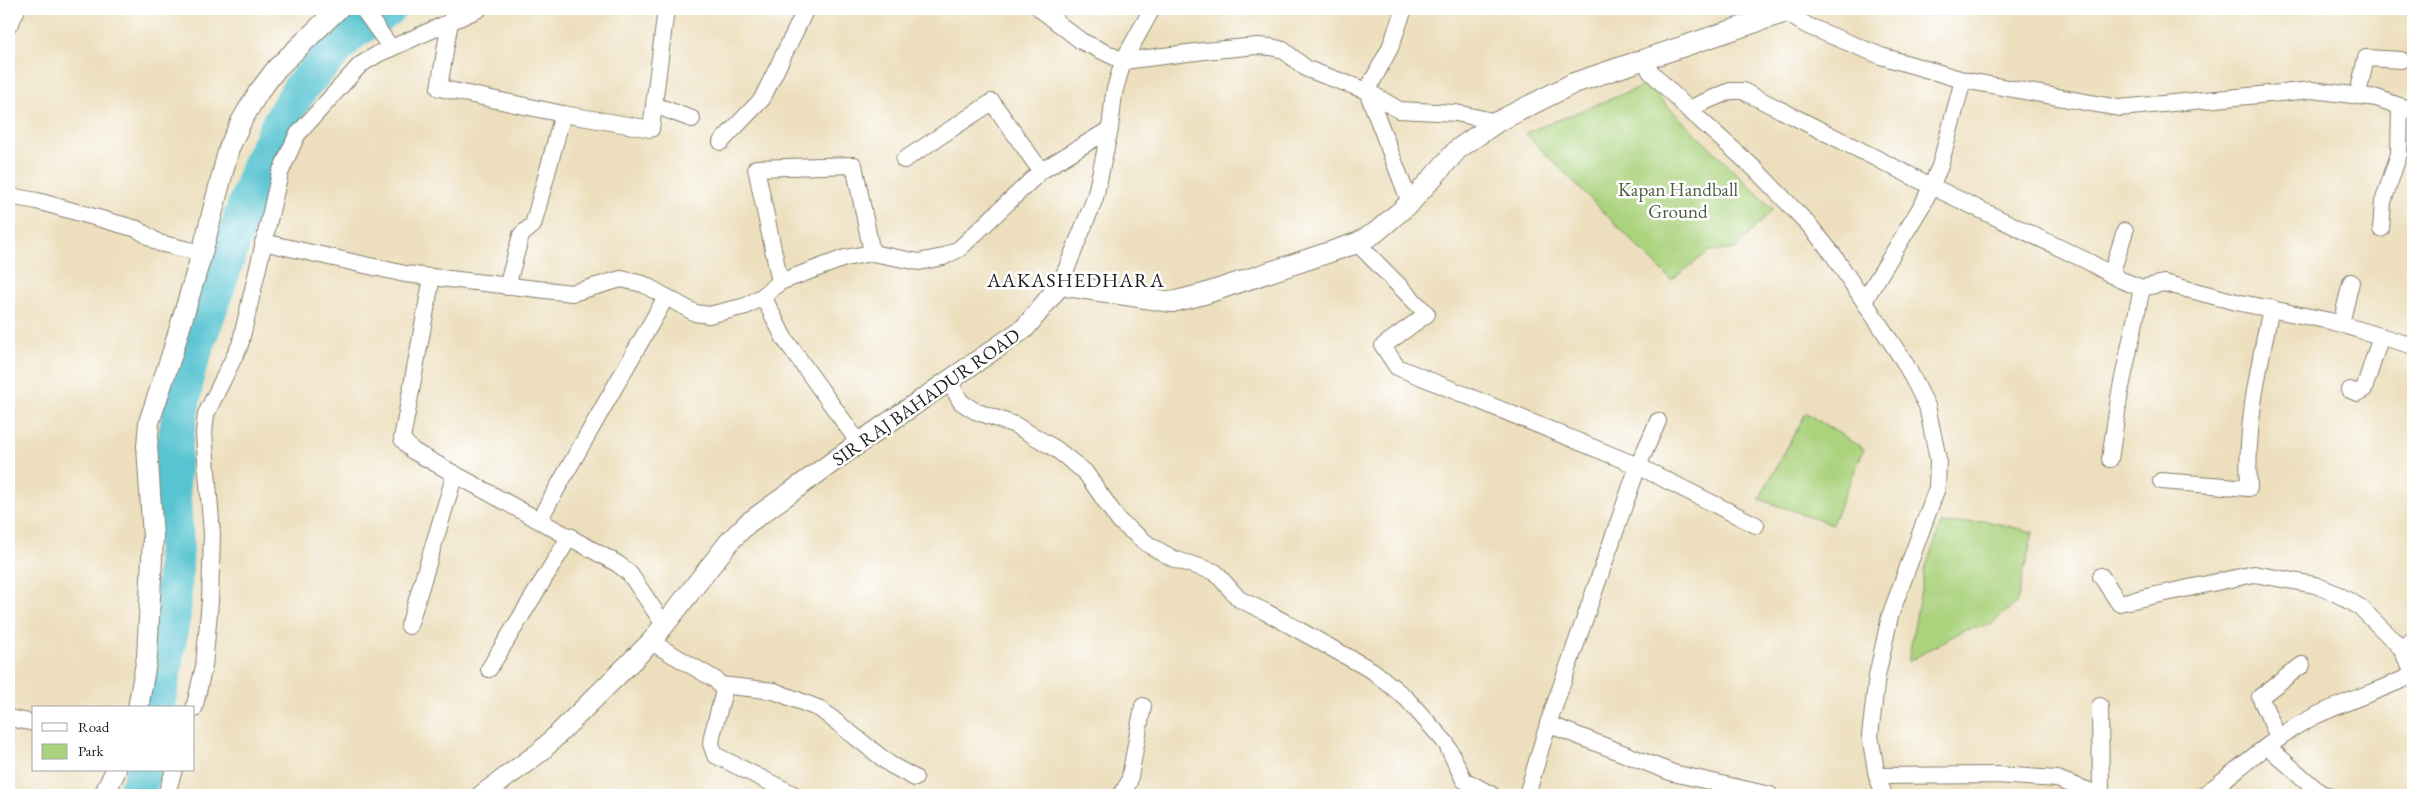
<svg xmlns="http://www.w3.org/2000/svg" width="2422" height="804" viewBox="0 0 2422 804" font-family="'EB Garamond',serif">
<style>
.green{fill:#abd37e;stroke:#64784d}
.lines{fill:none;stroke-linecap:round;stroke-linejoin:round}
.river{stroke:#58c4d1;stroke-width:36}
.minor-casing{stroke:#847e6c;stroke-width:18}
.tertiary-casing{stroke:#847e6c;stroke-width:22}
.minor{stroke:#fff;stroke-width:16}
.tertiary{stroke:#fff;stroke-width:20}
.labels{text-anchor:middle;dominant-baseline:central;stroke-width:5;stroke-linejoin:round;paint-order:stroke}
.park-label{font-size:19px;fill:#4e5c3e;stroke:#fff}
.street-label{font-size:19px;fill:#1c1c1c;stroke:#fff}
.neighbourhood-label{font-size:20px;letter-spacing:1px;fill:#1c1c1c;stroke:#fff}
</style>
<rect width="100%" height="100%" fill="#fff"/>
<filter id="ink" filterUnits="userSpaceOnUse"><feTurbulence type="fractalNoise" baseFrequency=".02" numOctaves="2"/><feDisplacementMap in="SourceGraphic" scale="10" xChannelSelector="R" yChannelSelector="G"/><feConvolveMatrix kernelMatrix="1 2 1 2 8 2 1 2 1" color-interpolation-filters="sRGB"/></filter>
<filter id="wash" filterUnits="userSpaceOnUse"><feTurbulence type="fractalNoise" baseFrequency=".0096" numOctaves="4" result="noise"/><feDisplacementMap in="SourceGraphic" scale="20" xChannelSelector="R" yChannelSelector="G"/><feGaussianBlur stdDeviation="1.12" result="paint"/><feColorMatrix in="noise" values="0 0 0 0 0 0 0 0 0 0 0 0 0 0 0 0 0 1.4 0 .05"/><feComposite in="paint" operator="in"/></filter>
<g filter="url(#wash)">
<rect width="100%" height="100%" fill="#eddfbd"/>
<g class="green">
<polygon points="1646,85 1773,209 1735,249 1710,251 1671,280 1525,133"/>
<polygon points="1806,413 1864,449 1832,524 1759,499"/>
<polygon points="1987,521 2033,532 2017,602 1989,626 1964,630 1908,662 1924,572 1941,524"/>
</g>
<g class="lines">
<g class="river">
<polyline points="157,708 173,614 176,542 172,487 174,447 188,370 259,167 279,124 301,87 350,34 388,9"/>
<polyline points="135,795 145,770"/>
</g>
</g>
</g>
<g filter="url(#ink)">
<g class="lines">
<defs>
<g id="minor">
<polyline points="363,9 391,48"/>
<polyline points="1040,9 1081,41 1123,61 1204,51 1257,46 1271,47 1283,50 1307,69 1367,91 1399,110 1456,113 1497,122"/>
<polyline points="1404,9 1390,48 1367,91 1410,203"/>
<polyline points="1784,12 1808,26 1881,56 1963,80 2119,108 2312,90 2377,98 2413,111"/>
<polyline points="450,21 439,88 563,114 651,129 666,9"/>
<polyline points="1645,59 1650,71 1688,109 1755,169 1809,225 1832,253 1905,363 1927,406 1938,459 1937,488 1890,616 1877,676 1870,736 1877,776 1884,795"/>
<polyline points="2358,94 2366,58 2401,60"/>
<polyline points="654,105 692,119"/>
<polyline points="1688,109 1730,91 1743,91 1931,186 2089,262 2121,280 2142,288 2164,283 2236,302 2330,321 2413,346"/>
<polyline points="721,142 762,99 806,9"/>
<polyline points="904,160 992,102 1041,171"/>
<polyline points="9,196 37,201 137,229 159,243 202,253"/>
<polyline points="2381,229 2383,202 2399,154 2400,106"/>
<polyline points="263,242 405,274 572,293 621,279 643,284 695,313 709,315 746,306 763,296 780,282 845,258 872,253 919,262 943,257 959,249 1041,171 1110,129"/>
<polyline points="1357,243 1427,314 1383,346 1397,367 1638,466 1756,525"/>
<polyline points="2111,275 2125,231"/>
<polyline points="432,277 402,439 413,451 618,564 630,574 665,626"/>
<polyline points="780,282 756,168 854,165 872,253"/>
<polyline points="1060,285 1095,198 1110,129 1114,93 1123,61 1152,9"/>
<polyline points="507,287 521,235 533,225 563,114"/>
<polyline points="763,296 784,338 859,443"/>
<polyline points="1864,301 1924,202 1940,166 1963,80"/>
<polyline points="2341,324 2351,282"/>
<polyline points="949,381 961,402 975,411 1015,425 1056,449 1085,472 1119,521 1149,545 1174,559 1215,572 1239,599 1266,612 1373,671 1406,698 1446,743 1464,780 1492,795"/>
<polyline points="2350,390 2357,393 2364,389 2381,336"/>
<polyline points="2110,459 2120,392 2142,288"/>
<path d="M2161 481 2249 488C2245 427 2259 367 2271 308"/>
<polyline points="539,520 666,297"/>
<polyline points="2101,576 2119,603 2254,574 2315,585 2335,593 2360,607 2401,648 2413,673"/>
<polyline points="409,626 455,474"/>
<polyline points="651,642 716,680 724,691 712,736 711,744 715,755 795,795"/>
<polyline points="2401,648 2413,640"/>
<polyline points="489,669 570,536"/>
<polyline points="721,685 774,691 820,709 891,765 915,778"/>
<polyline points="2100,706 2101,795"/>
<polyline points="194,709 204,666 210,601 212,534 204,433 206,414 240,345 280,173 297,135 360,65 378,54 479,9"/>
<polyline points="9,718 34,723"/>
<polyline points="1548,724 1673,773 1770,795"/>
<polyline points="2279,739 2260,697 2302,665"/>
<polyline points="2267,746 2319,792 2326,795"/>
<polyline points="1877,776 1997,775 2057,779 2100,795"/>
<polyline points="166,795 174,770"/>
<polyline points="1121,795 1129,782 1143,706"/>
<polyline points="1527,795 1548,724 1638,466 1658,421"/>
<path d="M2204 795C2238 770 2276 735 2313 717 2346 701 2381 690 2413 675"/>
</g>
<g id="tertiary">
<polyline points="9,22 15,9"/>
<polyline points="138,708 147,657 153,538 147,446 149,422 172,354 202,253 229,148 242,120 258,93 277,68 338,9"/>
<polyline points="104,795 116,770"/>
<polyline points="482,795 540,752 651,642 730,541 748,523 859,443 1025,328 1060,285 1172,302 1204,294 1357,243 1375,233 1410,203 1458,149 1497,122 1574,83 1795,9"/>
</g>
</defs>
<use href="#minor" class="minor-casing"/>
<use href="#tertiary" class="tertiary-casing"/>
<use href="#minor" class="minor"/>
<use href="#tertiary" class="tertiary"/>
</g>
</g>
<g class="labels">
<g class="park-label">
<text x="1678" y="189">Kapan Handball<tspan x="1678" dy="22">Ground</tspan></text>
</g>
<g class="street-label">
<text transform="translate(926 397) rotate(-35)">SIR RAJ BAHADUR ROAD</text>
</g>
<g class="neighbourhood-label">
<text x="1076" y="280">AAKASHEDHARA</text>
</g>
</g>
<rect width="2422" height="804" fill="none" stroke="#fff" stroke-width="30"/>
<rect x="32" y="706" width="162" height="65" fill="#ffffff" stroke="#a4a4a4"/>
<rect x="42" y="723" width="25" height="8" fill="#ffffff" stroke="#a4a4a4"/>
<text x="78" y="732" font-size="15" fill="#1c1c1c">Road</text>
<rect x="42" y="744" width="25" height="15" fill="#abd37e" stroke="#a4a4a4"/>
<text x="78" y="756" font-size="15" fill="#1c1c1c">Park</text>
</svg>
